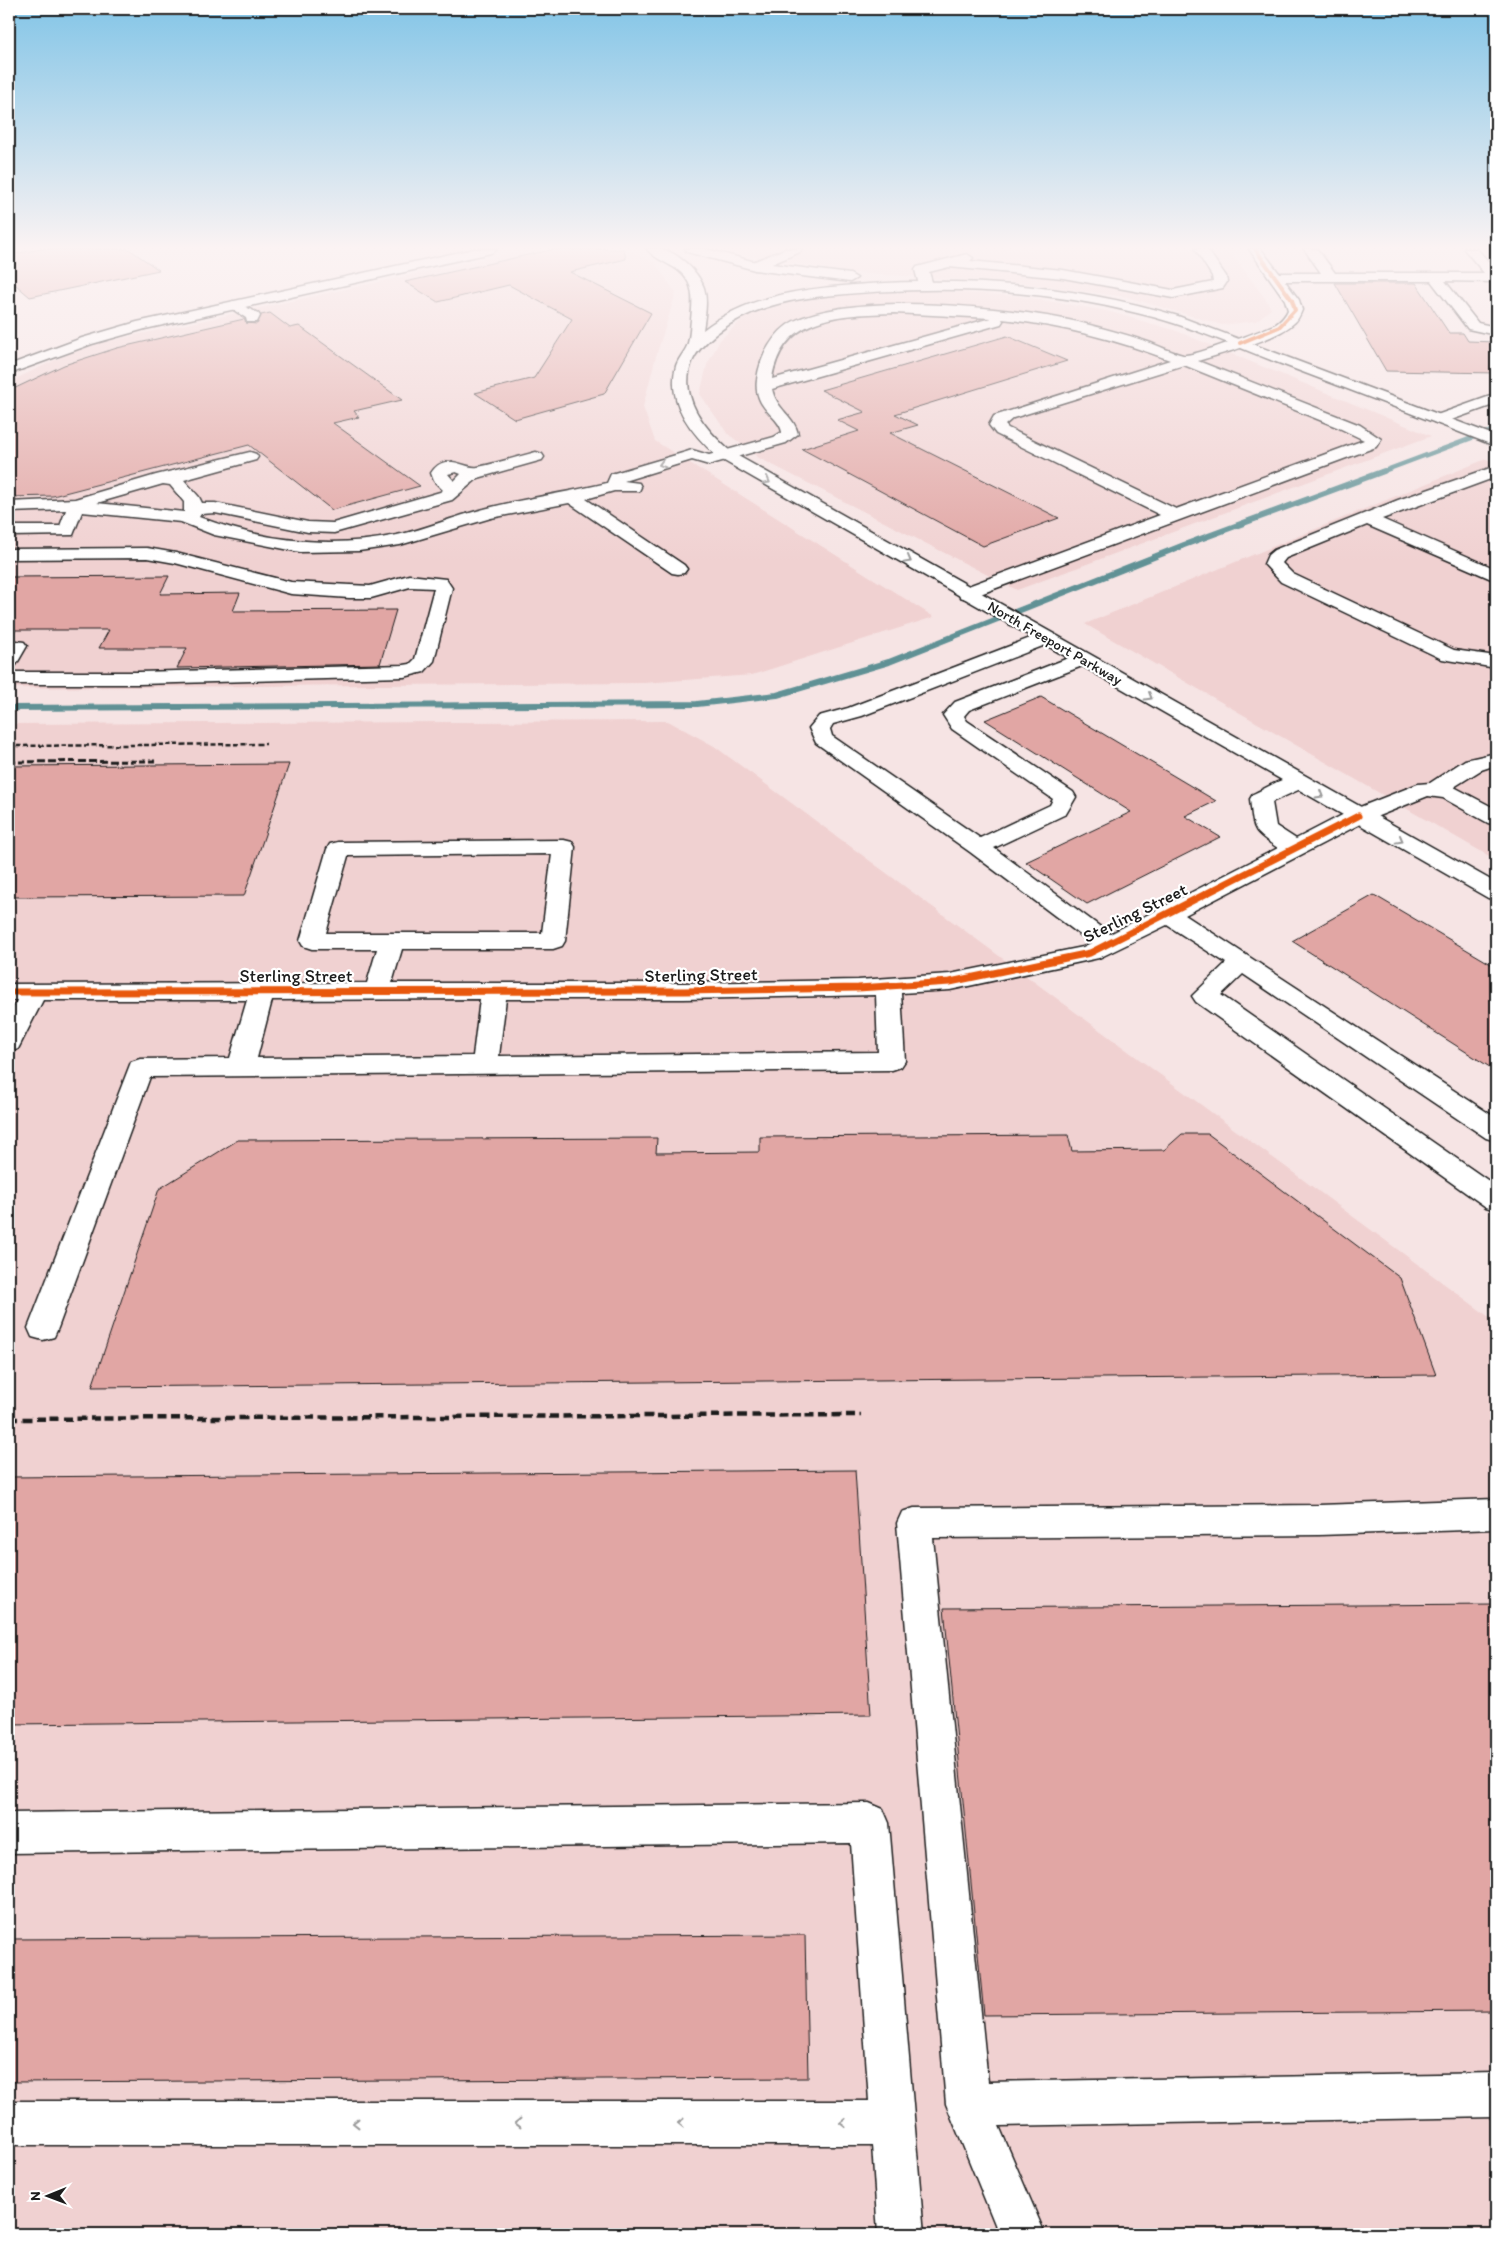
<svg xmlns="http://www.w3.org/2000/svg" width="1505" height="2243" viewBox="0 0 1505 2243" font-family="Itim,sans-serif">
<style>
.built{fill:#f0d1d1}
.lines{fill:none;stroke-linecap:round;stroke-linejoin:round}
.stream-far1{stroke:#609195;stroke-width:4.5}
.stream{stroke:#609195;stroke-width:6}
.building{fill:#e1a6a4;stroke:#1c1c1c}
.minor-casing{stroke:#1c1c1c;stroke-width:3}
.major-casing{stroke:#1c1c1c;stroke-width:3}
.minor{fill:#fff;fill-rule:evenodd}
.major{fill:#fff;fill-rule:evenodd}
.rail-far2{stroke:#1c1c1c;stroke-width:2.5;stroke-dasharray:5 2.5;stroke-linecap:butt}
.rail-far1{stroke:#1c1c1c;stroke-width:3;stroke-dasharray:7 3;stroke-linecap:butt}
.rail{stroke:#1c1c1c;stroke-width:4.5;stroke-dasharray:9 4.5;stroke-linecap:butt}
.cycleway-far1-casing{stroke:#fff;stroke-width:5.5}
.cycleway-casing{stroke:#fff;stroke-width:9}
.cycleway-far1{stroke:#e8590c;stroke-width:4}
.cycleway{stroke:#e8590c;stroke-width:7}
.oneway{stroke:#999}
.labels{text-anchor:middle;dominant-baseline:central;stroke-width:4.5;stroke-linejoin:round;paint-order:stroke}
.far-street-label{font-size:15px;fill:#1c1c1c;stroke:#fff}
.street-label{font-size:18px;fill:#1c1c1c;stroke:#fff}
</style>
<rect width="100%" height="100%" fill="#f6e4e4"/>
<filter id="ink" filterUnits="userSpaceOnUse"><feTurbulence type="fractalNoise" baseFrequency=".02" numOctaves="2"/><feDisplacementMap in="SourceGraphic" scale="10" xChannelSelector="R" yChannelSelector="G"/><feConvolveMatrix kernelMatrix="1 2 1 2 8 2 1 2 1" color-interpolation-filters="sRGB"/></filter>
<g filter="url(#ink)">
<g class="built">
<polygon points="530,249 627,249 655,263 676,293 656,356 643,407 655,441 934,617 752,675 644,683 9,688 9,382 68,354 104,342"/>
<polygon points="723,249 1228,249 1267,301 1271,309 1256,321 1222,325 1127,297 1023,283 853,273 739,254"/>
<polygon points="932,291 1018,296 1107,311 1174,330 1431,436 1017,590 759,458 727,433 700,394 707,365 720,340 745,317 789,302 862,292"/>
<polygon points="1486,459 1496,463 1496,860 1085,624"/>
<polygon points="668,721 714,746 1496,1322 1496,2234 9,2234 9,724"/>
</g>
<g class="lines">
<polyline class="stream-far1" points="1381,472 1496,429"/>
<polyline class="stream" points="9,708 697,704 777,695 889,662 1184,545 1384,471"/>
</g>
<g class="building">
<polygon points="41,249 129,249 159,270 30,297 9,279 9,255"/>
<polygon points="555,249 624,249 626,259 570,272 651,313 604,394 515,419 475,393 534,378 572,319 509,285 438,302 405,282"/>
<polygon points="1335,283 1416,283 1449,333 1463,333 1468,341 1496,342 1496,373 1386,371"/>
<polygon points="270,313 290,328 299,326 402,400 354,411 359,417 333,423 420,486 332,510 249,445 53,496 9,497 9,391 64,365 117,348 244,319 246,323 257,324 261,315"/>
<polygon points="1007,336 1067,361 895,414 918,425 890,433 1059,518 983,546 802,449 859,431 837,420 865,412 821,390"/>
<polygon points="169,576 160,594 240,593 233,611 396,610 380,664 177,668 187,648 99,648 109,630 9,630 9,577"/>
<polygon points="1041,697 1216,801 1185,816 1220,837 1087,904 1026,862 1131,812 985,720"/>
<polygon points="289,764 244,896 9,897 9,766"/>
<polygon points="1374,895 1496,967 1496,1071 1292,941"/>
<polygon points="1182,1134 1208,1134 1400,1278 1436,1375 92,1387 159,1189 238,1140 657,1138 656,1153 760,1152 760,1137 1068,1135 1072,1151 1164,1150"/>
<polygon points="855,1470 871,1715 9,1724 9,1477"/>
<polygon points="1496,1604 1496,2011 984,2015 944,1608"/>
<polygon points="805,1935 808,2078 9,2082 9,1939"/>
</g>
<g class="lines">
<defs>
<g id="minor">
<polygon points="785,249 802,249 800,252 760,269 755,270 748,266 750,263"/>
<polygon points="1195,249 1207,249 1226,276 1227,282 1223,288 1173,298 1063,278 949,267 929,272 933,285 926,289 919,285 915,270 917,267 967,254 973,258 970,261 1063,270 1173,290 1213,282 1212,276"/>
<path d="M1249 249H1261L1279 273H1321L1304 249H1317L1335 273H1484L1464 249H1477L1496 270V282L1445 281 1478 323 1496 327V335L1468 329 1431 281H1285L1299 300 1302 310C1300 315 1298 320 1294 323 1276 340 1223 353 1198 361L1360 425 1381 439 1376 447 967 599 960 597 958 593 960 589 1160 515 996 434 989 425 994 416 1170 360C1115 339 1060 325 1002 319L1003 321 1001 324 772 389C776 409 795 417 798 434L786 443 715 463 709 465 692 460 624 481 639 483 641 487 639 491H614L586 499 684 565 687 569 684 573 678 574 672 573 569 503 491 518 400 545 359 551 300 552 214 535 181 522 82 512 73 535 9 536V526H60L66 510 9 512V502L75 499 156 475 250 452 256 454 258 457 256 460 184 480 199 497 202 503H215L308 522 333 523 440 492 443 490 434 481 431 473C446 450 465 470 478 467 497 463 517 457 536 452L542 454 544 457 542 460 478 478 452 500 334 533 308 532 215 513 201 514 199 517C261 541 331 549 397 535 426 529 455 516 484 509 525 498 566 493 607 483L611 474 686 452 692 450 709 455 774 437 782 432C780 416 753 409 757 380 759 358 774 331 794 321 858 291 1010 307 1078 322 1102 328 1125 334 1148 342 1159 346 1171 352 1183 355 1194 357 1263 330 1276 324 1282 320 1285 316 1288 310L1285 300ZM894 313 991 318 772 379C782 314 842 315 894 313ZM1184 365 1337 427 1364 440 1176 509 1008 428 1005 425 1013 418ZM456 472 461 474 454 481 448 474ZM163 484 170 485 184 502V512L97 503Z"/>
<polygon points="233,301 258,313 260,316 257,322 247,322 246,318 226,305"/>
<polygon points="1496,394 1496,404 1440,424 1434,422 1432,419 1434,416"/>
<polygon points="1496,466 1496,477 1382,519 1496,569 1496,581 1367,525 1286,558 1282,563 1293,574 1454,650 1496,656 1496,668 1442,659 1281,582 1264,564 1268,555 1274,550 1398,500"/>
<polygon points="147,548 176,553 291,582 370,586 409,575 446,579 452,588 434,661 424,672 404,677 139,684 9,684 9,672 139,672 404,665 410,664 415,659 434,588 410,587 371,598 349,598 291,594 175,563 147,558 9,559 9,549"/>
<path d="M1046 632 1053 634 1056 638 1053 642 862 716 833 724 830 729 832 736 980 838 1050 805 1053 799 952 729 943 715 955 702 1076 655 1083 653 1090 655 1093 659 1090 663 969 710 964 716 967 721 1073 792 1076 797 1066 814 994 848 1110 934 1278 848C1251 830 1254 831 1250 799L1253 794C1269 787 1288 773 1305 777L1308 782 1305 787 1272 802 1276 826 1296 839 1350 811 1418 784 1430 783 1465 760 1496 753V765L1481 770 1454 787 1496 809V825L1488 823 1443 798 1428 796 1366 821 1185 915 1496 1118V1141L1486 1138 1243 974 1221 995 1496 1186V1210L1486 1207 1196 1002 1192 996 1226 963 1167 925 1099 958 950 990 901 993 905 1061 901 1067 892 1070 150 1077 58 1328 54 1337 43 1340 32 1337 28 1328 131 1062 140 1059 230 1058 247 1000H43L18 1049 9 1052V1017L17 1000H9V984L367 983 377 949H312L303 946 300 941 327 849 330 844 338 842 564 840 572 842 575 847 565 941 562 946 553 949H402L392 983H684L858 980 950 974 1083 947 1091 943 970 852 816 743 809 728 819 716 848 708ZM552 854 542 933H326L348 856ZM876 995 878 1052 499 1056 506 999H684ZM480 999 473 1056 257 1058 272 1000Z"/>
<polygon points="9,640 24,642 27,646 16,665 9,667"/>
<polygon points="1496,1499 1496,1529 1319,1535 933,1538 988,2082 1496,2073 1496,2117 999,2126 1045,2234 999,2234 946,2104 897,1523 902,1512 914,1508 1319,1505"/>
<polygon points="869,1803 883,1809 889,1823 924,2234 878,2234 872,2145 9,2145 9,2101 869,2101 851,1843 9,1853 9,1813"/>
</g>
<g id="major">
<polygon points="474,249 497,249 491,253 145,329 92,344 9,374 9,365 82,338 137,322"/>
<path d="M647 249C651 249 658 248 662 249 678 253 699 272 704 288 708 301 705 316 703 330 751 293 810 288 868 284 973 277 1078 286 1178 316L1496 436V446L1490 444C1419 416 1348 389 1276 362 1230 344 1185 324 1137 313 1034 287 928 285 824 296 785 300 748 309 717 333 707 341 697 350 692 362 678 398 705 429 731 452L1496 883V900L1488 898 719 458C693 435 666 404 676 366 678 359 684 353 687 346 690 339 690 328 691 320 692 309 694 296 690 286 682 264 658 264 647 249Z"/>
<polygon points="685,249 706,249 756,262 850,274 857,278 850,282 755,270 687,252"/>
</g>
</defs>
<use href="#minor" class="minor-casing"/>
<use href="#major" class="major-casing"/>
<use href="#minor" class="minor"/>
<use href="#major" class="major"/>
<polyline class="rail-far2" points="9,746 266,744"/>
<polyline class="rail-far1" points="9,762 155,761"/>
<polyline class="rail" points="9,1419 861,1415"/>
<defs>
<polyline id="cycleway-far1" points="1240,343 1279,327 1295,310 1292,300 1255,249"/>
<polyline id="cycleway" points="9,992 684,991 858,988 950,982 1090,953 1358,816"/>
</defs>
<use href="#cycleway-far1" class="cycleway-far1-casing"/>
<use href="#cycleway" class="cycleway-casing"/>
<use href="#cycleway-far1" class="cycleway-far1"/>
<use href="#cycleway" class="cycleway"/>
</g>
<defs><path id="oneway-chevron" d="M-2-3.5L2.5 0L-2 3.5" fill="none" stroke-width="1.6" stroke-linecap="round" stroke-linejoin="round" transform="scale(1.25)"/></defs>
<g class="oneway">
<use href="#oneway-chevron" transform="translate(662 464) rotate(164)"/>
<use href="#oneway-chevron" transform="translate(767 481) rotate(29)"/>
<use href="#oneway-chevron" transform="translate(908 560) rotate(29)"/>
<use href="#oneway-chevron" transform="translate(1149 697) rotate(30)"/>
<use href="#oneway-chevron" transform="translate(1320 795) rotate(30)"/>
<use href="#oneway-chevron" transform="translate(1400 840) rotate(29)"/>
<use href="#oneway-chevron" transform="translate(356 2123) rotate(180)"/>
<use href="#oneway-chevron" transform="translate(518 2123) rotate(180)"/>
<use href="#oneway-chevron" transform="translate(681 2123) rotate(180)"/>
<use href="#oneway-chevron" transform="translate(843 2123) rotate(180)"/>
</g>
</g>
<linearGradient id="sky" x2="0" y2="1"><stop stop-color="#83c5e7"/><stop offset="0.44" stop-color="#fbf3f3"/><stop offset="1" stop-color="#fbf3f3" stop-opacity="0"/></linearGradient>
<rect width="1505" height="563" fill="url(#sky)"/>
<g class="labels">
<g class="far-street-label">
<text transform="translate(1055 643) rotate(30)">North Freeport Parkway</text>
</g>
<g class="street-label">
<text transform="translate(1135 913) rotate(-26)">Sterling Street</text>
<text transform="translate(701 975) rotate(-1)">Sterling Street</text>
<text x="296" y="976">Sterling Street</text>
</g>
</g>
<rect width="1505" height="2243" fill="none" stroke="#fff" stroke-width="30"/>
<rect x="15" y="15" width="1475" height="2213" fill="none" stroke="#1c1c1c" stroke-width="2" filter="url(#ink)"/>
<g transform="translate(48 2196) rotate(269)" stroke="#ffffff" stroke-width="4" paint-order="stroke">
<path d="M0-4L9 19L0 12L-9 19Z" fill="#1c1c1c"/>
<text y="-8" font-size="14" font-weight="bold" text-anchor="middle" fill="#1c1c1c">N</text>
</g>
</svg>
